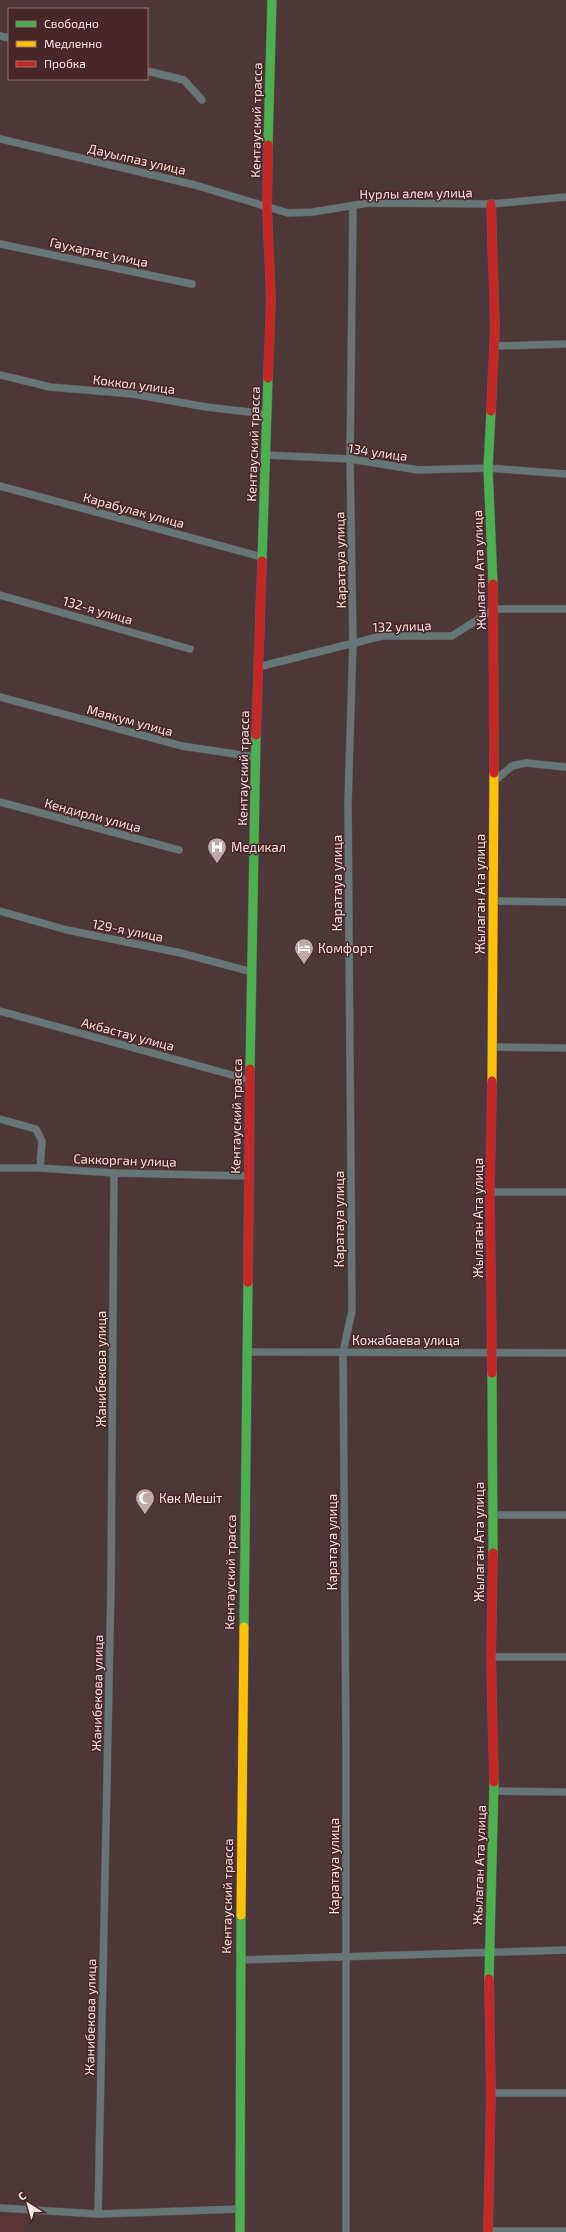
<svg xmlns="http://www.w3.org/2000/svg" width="566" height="2232" viewBox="0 0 566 2232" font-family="'Exo 2',sans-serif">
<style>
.built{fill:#5f3637}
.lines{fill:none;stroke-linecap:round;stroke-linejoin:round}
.street-casing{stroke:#665556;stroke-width:8}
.fast-casing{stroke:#665556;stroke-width:10}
.slow-casing{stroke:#665556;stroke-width:10}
.jam-casing{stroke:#665556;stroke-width:10}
.street{stroke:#667677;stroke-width:7}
.fast{stroke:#4caf50;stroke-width:9}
.slow{stroke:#ffc107;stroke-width:9}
.jam{stroke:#c62828;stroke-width:9}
.labels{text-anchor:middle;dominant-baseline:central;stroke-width:3;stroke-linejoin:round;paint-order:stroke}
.street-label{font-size:13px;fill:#fce4e3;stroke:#492627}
.poi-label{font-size:13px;fill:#fce4e3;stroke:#492627;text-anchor:start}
</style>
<rect width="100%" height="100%" fill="#4c3839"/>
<polygon class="built" points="0,2216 25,2216 24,2232 0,2232"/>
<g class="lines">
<defs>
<g id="street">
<polyline points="0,36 9,38"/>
<polyline points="147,71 184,80 202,100"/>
<polyline points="0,139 195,185 288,213 313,212 368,203 491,204 566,197"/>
<polyline points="0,244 192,284"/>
<polyline points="495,346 566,344"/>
<polyline points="0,375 50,387 133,394 206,407 266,414"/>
<polyline points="265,455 350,459 418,470 488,468 566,474"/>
<polyline points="0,486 262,557"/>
<polyline points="0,595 190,649"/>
<polyline points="258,667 382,636 452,636 494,609 566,609"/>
<polyline points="0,697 182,746 255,757"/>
<polyline points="493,782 512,766 526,763 566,767"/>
<polyline points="0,802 179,850"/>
<polyline points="493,901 566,902"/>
<polyline points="0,911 67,930 181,953 252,972"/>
<polyline points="0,1011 250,1080"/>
<polyline points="493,1047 566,1048"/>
<polyline points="0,1119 36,1129 42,1141 40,1168"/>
<polyline points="0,1168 40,1168 114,1173 249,1176"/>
<polyline points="490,1192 566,1192"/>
<polyline points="246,1352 566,1353"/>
<polyline points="494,1515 566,1515"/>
<polyline points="491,1657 566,1657"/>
<polyline points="494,1791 566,1792"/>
<polyline points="240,1960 566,1950"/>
<polyline points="491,2093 566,2093"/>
<polyline points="0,2208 98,2214 240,2209"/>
<polyline points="98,2214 111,1585 114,1173"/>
<polyline points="488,2231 566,2231"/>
<polyline points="346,2232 346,1739 343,1352 352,1311 348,803 353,642 350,459 353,206"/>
</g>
<g id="fast">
<polyline points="268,145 272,0"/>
<polyline points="491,411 488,468 493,584"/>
<polyline points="262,561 268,378"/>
<polyline points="250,1069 256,735"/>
<polyline points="492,1373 493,1553"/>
<polyline points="244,1627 248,1282"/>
<polyline points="489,1979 494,1782"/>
<polyline points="240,2232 241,1915"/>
</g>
<g id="slow">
<polyline points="492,1081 494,773"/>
<polyline points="241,1915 244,1627"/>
</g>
<g id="jam">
<polyline points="268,378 271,299 267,207 268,145"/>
<polyline points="491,411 495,327 491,204"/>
<polyline points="493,584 494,773"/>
<polyline points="256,735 262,561"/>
<polyline points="248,1282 250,1069"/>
<polyline points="492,1373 490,1192 492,1081"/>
<polyline points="493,1553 491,1657 494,1782"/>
<polyline points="488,2232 491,2093 489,1979"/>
</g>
</defs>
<use href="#street" class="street-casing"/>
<use href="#fast" class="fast-casing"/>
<use href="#slow" class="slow-casing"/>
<use href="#jam" class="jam-casing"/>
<use href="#street" class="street"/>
<use href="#fast" class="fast"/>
<use href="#slow" class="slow"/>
<use href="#jam" class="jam"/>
</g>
<defs>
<symbol id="hospital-pin" viewBox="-11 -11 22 30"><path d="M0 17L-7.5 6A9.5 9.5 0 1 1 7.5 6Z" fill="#bea8a8" stroke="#492627"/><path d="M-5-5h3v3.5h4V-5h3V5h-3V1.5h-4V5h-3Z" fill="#fff"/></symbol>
<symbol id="hotel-pin" viewBox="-11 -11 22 30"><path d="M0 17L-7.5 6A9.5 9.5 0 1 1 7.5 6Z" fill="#bea8a8" stroke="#492627"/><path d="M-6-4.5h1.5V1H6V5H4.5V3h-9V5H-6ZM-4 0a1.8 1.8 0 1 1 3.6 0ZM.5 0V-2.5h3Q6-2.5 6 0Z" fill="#fff"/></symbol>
<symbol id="mosque-pin" viewBox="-11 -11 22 30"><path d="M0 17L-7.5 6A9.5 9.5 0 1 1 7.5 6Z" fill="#bea8a8" stroke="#492627"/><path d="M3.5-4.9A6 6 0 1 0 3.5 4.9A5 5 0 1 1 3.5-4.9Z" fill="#fff"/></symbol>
</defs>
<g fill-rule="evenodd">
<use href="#hospital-pin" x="206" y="836" width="22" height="30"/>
<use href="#hotel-pin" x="293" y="937" width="22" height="30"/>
<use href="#mosque-pin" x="134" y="1487" width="22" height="30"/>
</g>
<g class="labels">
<g class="street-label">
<text transform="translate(256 120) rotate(-89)">Кентауский трасса</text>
<text transform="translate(137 159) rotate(13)">Дауылпаз улица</text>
<text transform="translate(416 193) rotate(-1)">Нурлы алем улица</text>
<text transform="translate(99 252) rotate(12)">Гаухартас улица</text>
<text transform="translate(134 384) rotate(7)">Коккол улица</text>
<text transform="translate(253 444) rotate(-88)">Кентауский трасса</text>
<text transform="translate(378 452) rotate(8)">134 улица</text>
<text transform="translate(134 510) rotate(15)">Карабулак улица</text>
<text transform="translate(340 560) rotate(-91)">Каратауа улица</text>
<text transform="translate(479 570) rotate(-92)">Жылаган Ата улица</text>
<text transform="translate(98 610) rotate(16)">132-я улица</text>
<text transform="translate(402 626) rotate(-2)">132 улица</text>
<text transform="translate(130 720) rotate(15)">Маякум улица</text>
<text transform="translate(243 768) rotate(-89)">Кентауский трасса</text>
<text transform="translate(93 815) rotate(15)">Кендирли улица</text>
<text transform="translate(337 883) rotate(-90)">Каратауа улица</text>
<text transform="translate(480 894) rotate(-90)">Жылаган Ата улица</text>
<text transform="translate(128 930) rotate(11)">129-я улица</text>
<text transform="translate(128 1034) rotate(15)">Акбастау улица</text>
<text transform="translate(236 1116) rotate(-89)">Кентауский трасса</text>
<text transform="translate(125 1160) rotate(2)">Саккорган улица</text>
<text transform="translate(478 1218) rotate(-90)">Жылаган Ата улица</text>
<text transform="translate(339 1219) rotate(-90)">Каратауа улица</text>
<text x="406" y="1340">Кожабаева улица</text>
<text transform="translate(101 1369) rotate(-90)">Жанибекова улица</text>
<text transform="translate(332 1542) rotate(-90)">Каратауа улица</text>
<text transform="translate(479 1542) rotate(-90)">Жылаган Ата улица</text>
<text transform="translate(230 1572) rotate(-89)">Кентауский трасса</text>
<text transform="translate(97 1693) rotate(-89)">Жанибекова улица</text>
<text transform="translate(479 1865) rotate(-88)">Жылаган Ата улица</text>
<text transform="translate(334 1866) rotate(-90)">Каратауа улица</text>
<text transform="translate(227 1896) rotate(-89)">Кентауский трасса</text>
<text transform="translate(90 2017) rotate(-89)">Жанибекова улица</text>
</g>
<g class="poi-label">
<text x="231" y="847">Медикал</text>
<text x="318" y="948">Комфорт</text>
<text x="159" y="1498">Көк Мешіт</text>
</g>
</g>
<rect x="8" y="8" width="140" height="72" fill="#492627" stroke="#917272"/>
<rect x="16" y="21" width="20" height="6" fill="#4caf50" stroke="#917272"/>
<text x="44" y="28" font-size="12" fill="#fce4e3">Свободно</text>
<rect x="16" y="41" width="20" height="6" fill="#ffc107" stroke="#917272"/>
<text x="44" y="48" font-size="12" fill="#fce4e3">Медленно</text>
<rect x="16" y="61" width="20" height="6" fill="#c62828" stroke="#917272"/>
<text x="44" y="68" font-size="12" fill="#fce4e3">Пробка</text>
<g transform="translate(28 2204) rotate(323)" stroke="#492627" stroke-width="3" paint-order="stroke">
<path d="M0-3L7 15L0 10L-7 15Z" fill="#fce4e3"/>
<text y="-6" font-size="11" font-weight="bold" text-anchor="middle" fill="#fce4e3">С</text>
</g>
</svg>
